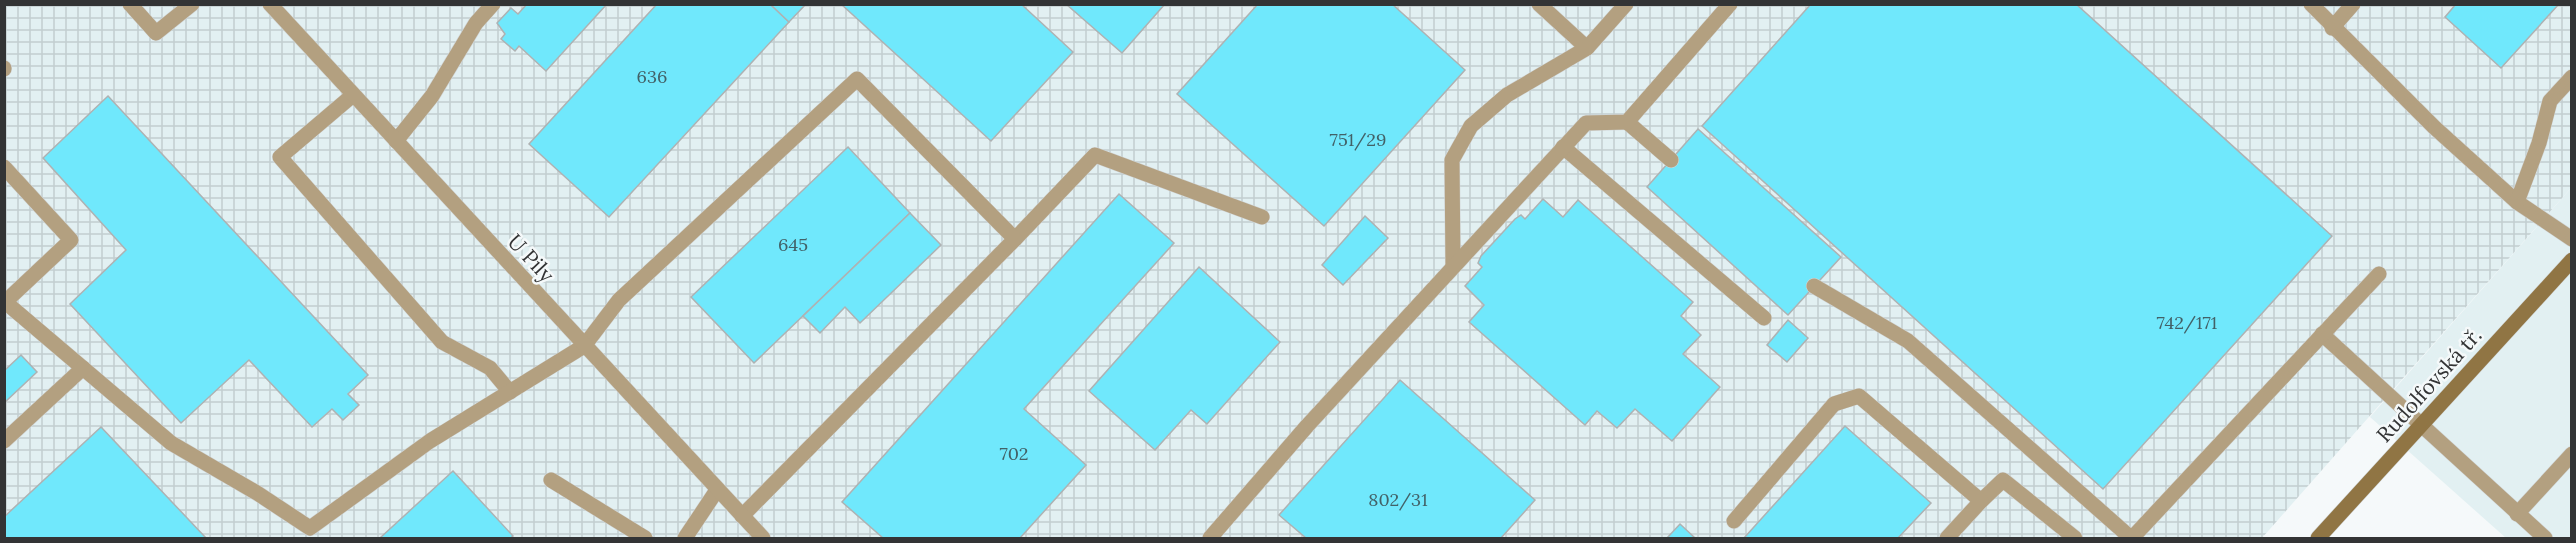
<svg xmlns="http://www.w3.org/2000/svg" width="2576" height="543" viewBox="0 0 2576 543" font-family="Lora,serif">
<style>
.built{fill:#e2f0f2}
.industrial{fill:url(#industrial-grid)}
.building{fill:#70e8fc;stroke:#aeb2b3;stroke-width:1.5}
.lines{fill:none;stroke-linecap:round;stroke-linejoin:round}
.service-casing{stroke:#d2d6d7;stroke-width:16}
.minor-casing{stroke:#d2d6d7;stroke-width:16}
.secondary-casing{stroke:#d2d6d7;stroke-width:16}
.service{stroke:#b3a080;stroke-width:15}
.minor{stroke:#b3a080;stroke-width:15}
.secondary{stroke:#907544;stroke-width:15}
.labels{text-anchor:middle;dominant-baseline:central;stroke-width:5;stroke-linejoin:round;paint-order:stroke}
.number-label{font-size:18px;fill:#426167}
.street-label{font-size:21px;fill:#333435;stroke:#f5f9fa}
</style>
<defs>
<pattern id="industrial-grid" width="8" height="8" patternUnits="userSpaceOnUse" patternTransform="scale(1.5)"><rect width="8" height="8" fill="#e2f0f2"/><path d="M0 4h8M4 0v8" fill="none" stroke="#c2ced0"/></pattern>
</defs>
<rect width="100%" height="100%" fill="#f5f9fa"/>
<polygon class="built" points="2571,188 2571,538 2506,538 2370,417"/>
<polygon class="industrial" points="4,5 2571,5 2571,188 2262,538 5,538"/>
<g class="building">
<polygon points="527,4 607,4 546,71 519,46 515,51 501,39 505,34 497,23 511,8 518,14"/>
<polygon points="657,4 770,4 789,22 609,217 529,144"/>
<polygon points="770,4 806,4 789,22"/>
<polygon points="841,4 1021,4 1073,52 991,141"/>
<polygon points="1066,4 1165,4 1122,53"/>
<polygon points="1258,4 1392,4 1465,70 1324,226 1177,94"/>
<polygon points="1811,4 2076,4 2332,236 2103,489 1702,126"/>
<polygon points="2456,4 2559,4 2501,68 2445,17"/>
<polygon points="108,96 368,375 348,394 359,405 343,420 332,409 312,427 249,360 181,423 70,304 126,250 43,158"/>
<polygon points="1698,129 1841,257 1788,315 1647,187"/>
<polygon points="848,147 910,213 754,363 691,297"/>
<polygon points="1119,194 1174,243 1024,409 1086,465 1020,538 883,538 842,502"/>
<polygon points="1543,199 1563,217 1578,200 1693,302 1681,316 1701,335 1683,354 1720,387 1672,441 1635,409 1617,428 1597,411 1585,425 1469,322 1484,305 1465,286 1482,267 1478,263 1481,256 1515,219 1521,215 1525,219"/>
<polygon points="910,213 941,245 860,323 845,307 820,333 803,316"/>
<polygon points="1365,216 1388,238 1343,285 1322,265"/>
<polygon points="1199,267 1280,342 1207,424 1191,410 1155,450 1089,391"/>
<polygon points="1788,320 1808,338 1787,362 1767,345"/>
<polygon points="21,355 37,372 4,403 4,371"/>
<polygon points="1400,380 1535,500 1501,538 1306,538 1279,515"/>
<polygon points="1845,426 1931,503 1898,538 1744,538"/>
<polygon points="101,427 206,538 4,538 4,517"/>
<polygon points="453,471 513,536 511,538 380,538"/>
<polygon points="1680,524 1695,538 1667,538"/>
</g>
<g class="lines">
<defs>
<g id="service">
<polyline points="130,4 156,33 192,4"/>
<polyline points="1539,4 1587,48"/>
<polyline points="2311,4 2434,127 2517,202 2572,239"/>
<polyline points="2332,28 2353,4"/>
<polyline points="4,68 4,69"/>
<polyline points="353,95 280,157 442,342 490,368 510,392"/>
<polyline points="1627,122 1671,160"/>
<polyline points="396,141 432,96 476,23 493,4"/>
<polyline points="1563,147 1764,318"/>
<polyline points="4,167 71,240 5,302"/>
<polyline points="2517,202 2539,143 2550,101 2572,77"/>
<polyline points="1015,239 1095,155 1262,217"/>
<polyline points="1453,266 1452,160 1471,126 1507,95 1587,48 1626,4"/>
<polyline points="1814,286 1908,341 2131,538"/>
<polyline points="4,301 171,443 257,493 310,528 430,441 584,346 619,300 857,79 1015,239 742,516"/>
<polyline points="2322,334 2545,538"/>
<polyline points="4,441 83,368"/>
<polyline points="551,480 645,538"/>
<polyline points="2517,514 2572,454"/>
<polyline points="1734,521 1834,404 1859,396 1981,501 2003,480 2075,538"/>
<polyline points="685,538 717,490"/>
<polyline points="1210,538 1307,426 1586,123 1627,122 1730,4"/>
<polyline points="1947,538 1981,501"/>
<polyline points="2132,538 2379,274"/>
</g>
<polyline id="minor" points="270,4 763,538"/>
<polyline id="secondary" points="2318,538 2572,260"/>
</defs>
<use href="#service" class="service-casing"/>
<use href="#minor" class="minor-casing"/>
<use href="#secondary" class="secondary-casing"/>
<use href="#service" class="service"/>
<use href="#minor" class="minor"/>
<use href="#secondary" class="secondary"/>
</g>
<g class="labels">
<g class="number-label">
<text x="652" y="76">636</text>
<text x="1358" y="139">751/29</text>
<text x="793" y="244">645</text>
<text x="2187" y="322">742/171</text>
<text x="1014" y="453">702</text>
<text x="1398" y="499">802/31</text>
</g>
<g class="street-label">
<text transform="translate(531 258) rotate(47)">U Pily</text>
<text transform="translate(2429 385) rotate(-48)">Rudolfovská tř.</text>
</g>
</g>
<rect width="2576" height="543" fill="none" stroke="#333435" stroke-width="12"/>
</svg>
